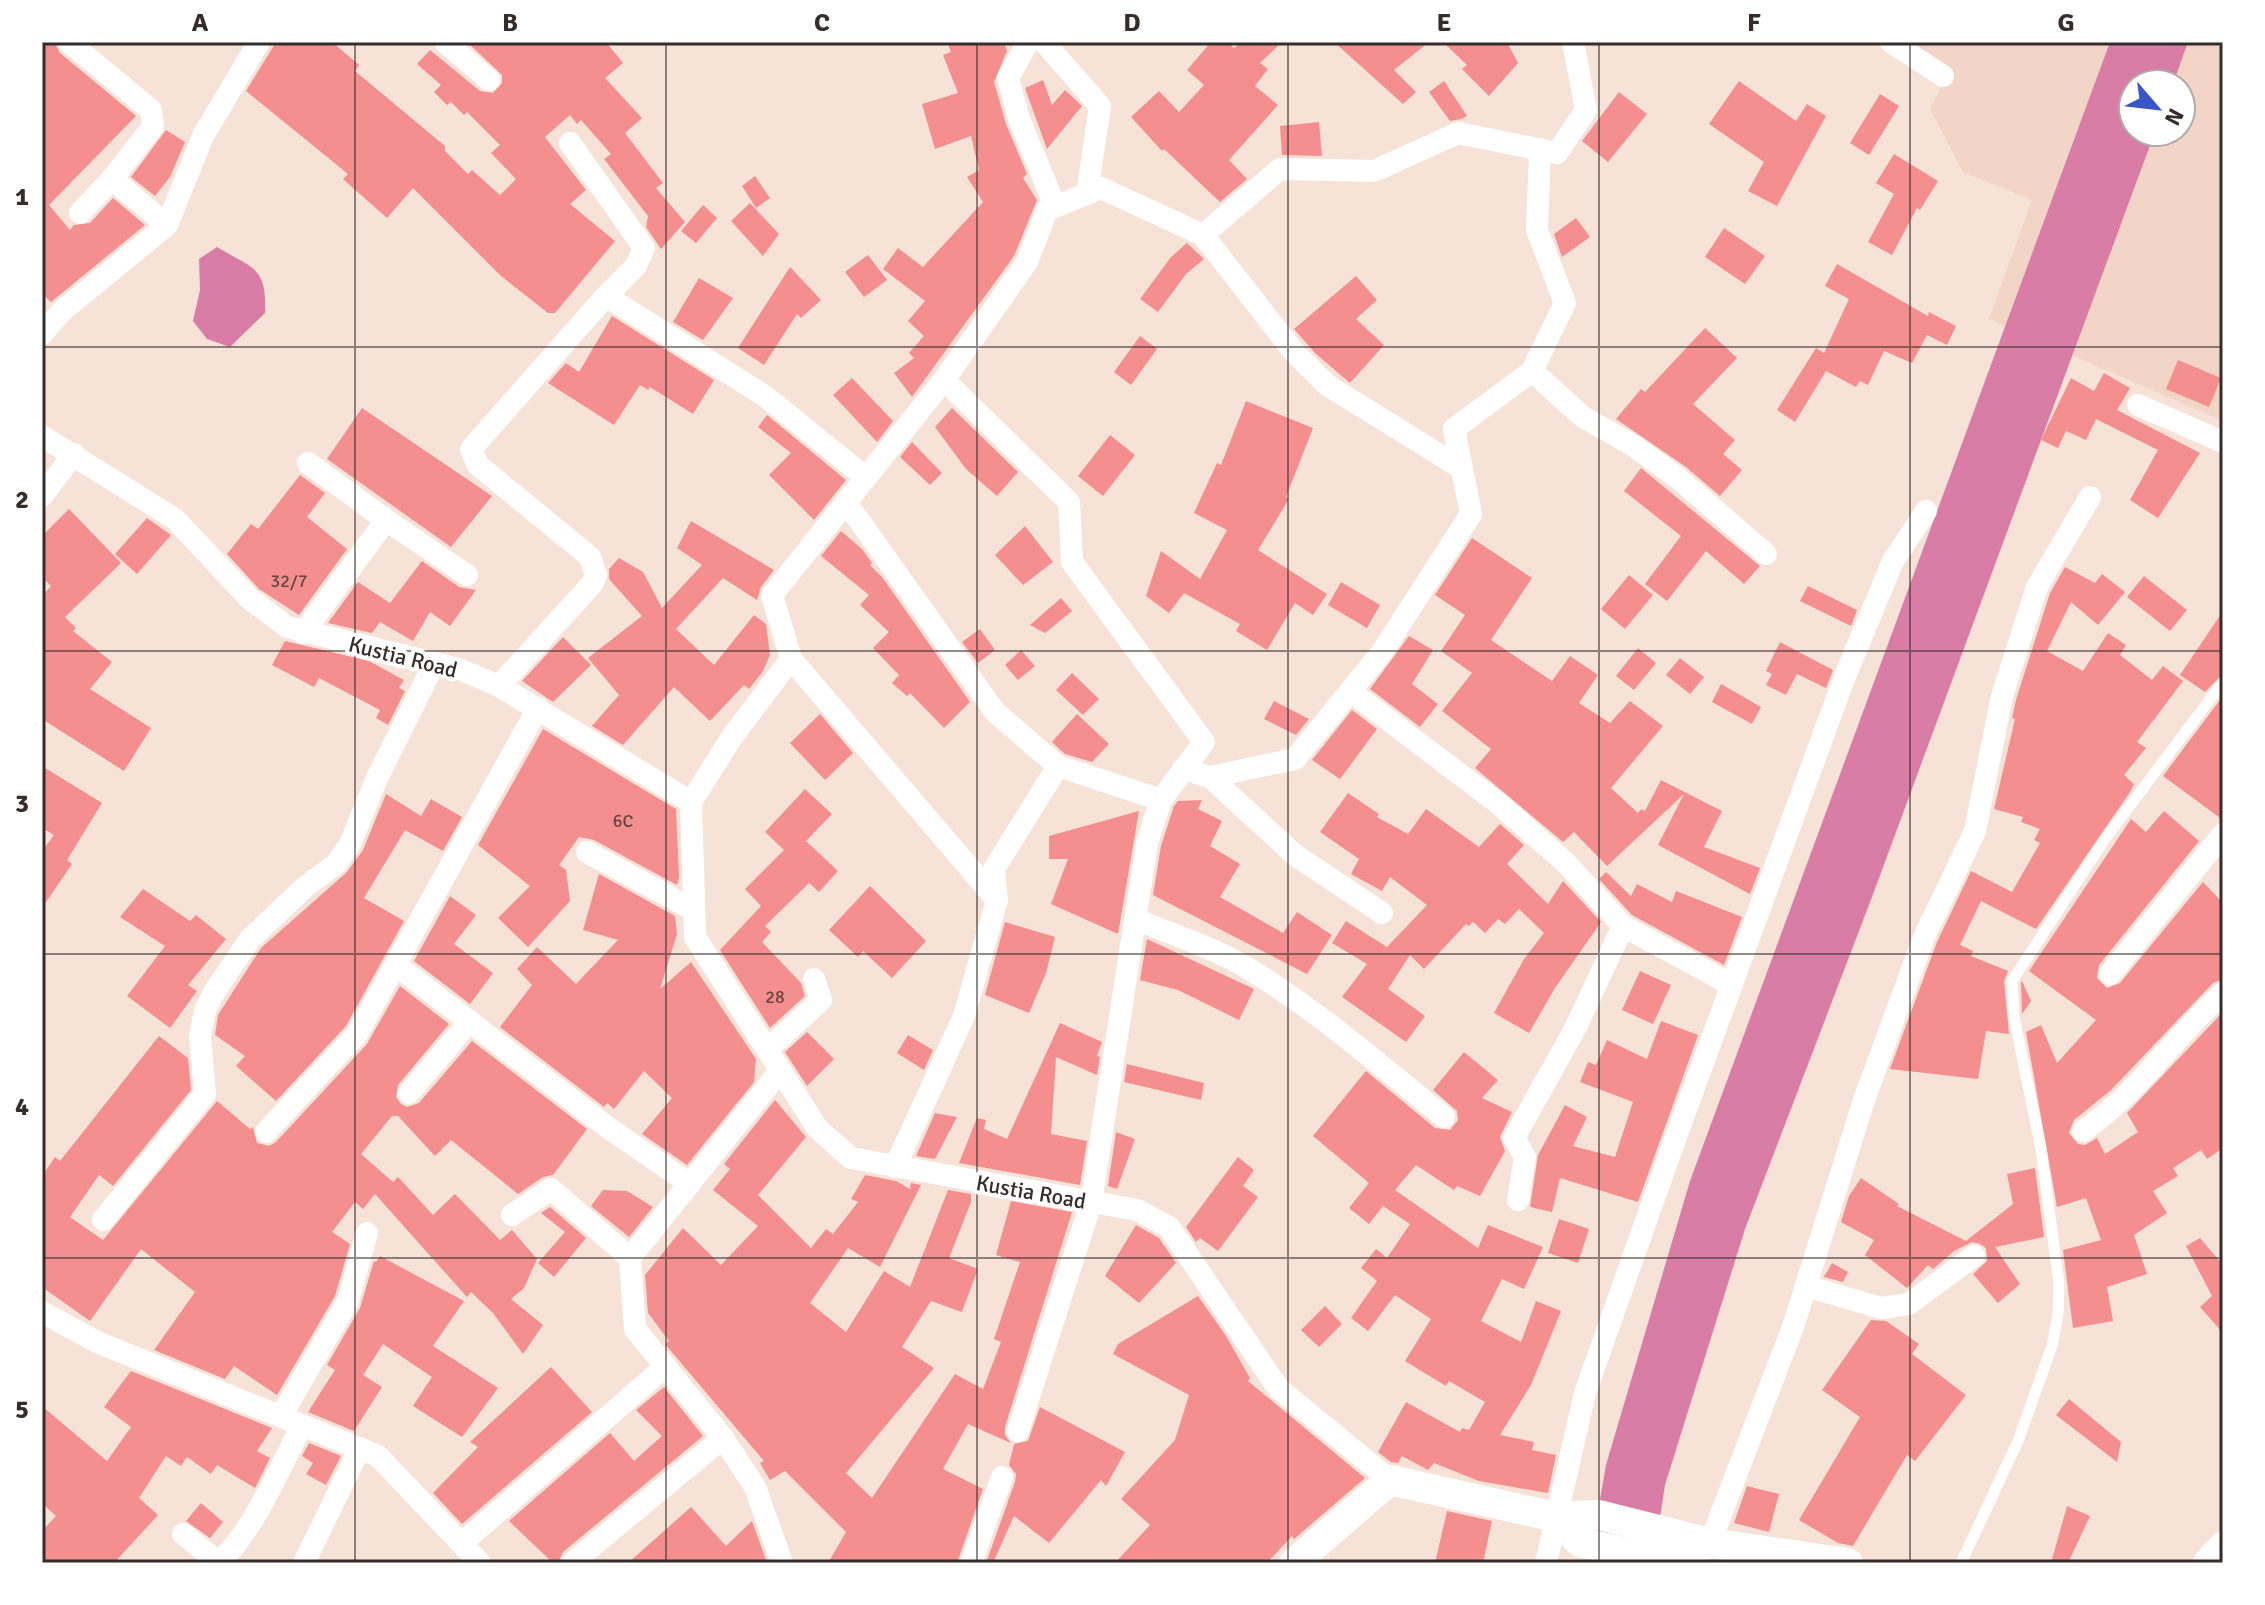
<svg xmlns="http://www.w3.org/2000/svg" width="2265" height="1605" viewBox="0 0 2265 1605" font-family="Signika,sans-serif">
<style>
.built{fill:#f2d5c7;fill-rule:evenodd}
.water{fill:#d97da7}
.building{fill:#f48e8f}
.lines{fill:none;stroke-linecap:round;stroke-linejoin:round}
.lane{stroke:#fff;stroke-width:11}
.street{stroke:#fff;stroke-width:22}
.secondary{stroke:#fff;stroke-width:30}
.grid{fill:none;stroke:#352d2a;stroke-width:2;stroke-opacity:0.55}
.labels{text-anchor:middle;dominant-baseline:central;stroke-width:8;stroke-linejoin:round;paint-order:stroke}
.number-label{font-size:18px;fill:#654543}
.street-label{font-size:22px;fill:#352d2a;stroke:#fff}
.neatline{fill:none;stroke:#352d2a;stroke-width:3}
.grid-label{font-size:26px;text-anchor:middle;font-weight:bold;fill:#352d2a}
</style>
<rect width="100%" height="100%" fill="#f7e2d8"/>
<path class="built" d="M1905 42H2223V421L1989 319 2032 200 1963 172 1930 109 1947 76ZM2133 84H2181V132H2133Z"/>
<g class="water">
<polygon points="2110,42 2188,42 2173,84 2133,84 2133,132 2155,132 1872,897 1745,1229 1665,1485 1653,1563 1589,1563 1606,1465 1690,1181"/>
<path d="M217 247C253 269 267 266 265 313L230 347 207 339 193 321 200 290 199 259Z"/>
</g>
<g class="building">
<polygon points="42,42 54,42 60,53 136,116 49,205 70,230 74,225 90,223 113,198 145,225 51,302 42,294"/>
<polygon points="276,42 332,42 359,65 355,71 445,146 445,151 468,174 472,170 500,195 516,179 491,153 500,145 467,112 464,115 451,102 447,105 434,92 441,85 417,64 430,50 480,91 493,93 502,83 502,75 467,42 606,42 623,63 605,78 642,118 625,133 663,183 656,188 685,222 661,249 646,227 648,216 604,159 611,154 581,120 577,124 570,115 545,137 586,190 570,204 615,241 555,313 548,313 501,276 413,188 387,218 343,179 348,174 246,91"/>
<polygon points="947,42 1004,42 1007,51 994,82 1006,124 1027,174 1023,178 1037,200 1014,256 912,397 894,373 914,358 909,353 924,336 908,321 925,301 883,269 898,248 923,267 983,202 967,177 979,170 971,136 935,149 922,104 958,93 943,55 951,52"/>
<polygon points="1211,42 1227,42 1234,48 1242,42 1282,42 1260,63 1268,69 1255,86 1278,105 1229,160 1247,179 1220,202 1164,149 1162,151 1131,117 1159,91 1179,112 1204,85 1187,70"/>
<polygon points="1334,42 1429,42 1394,70 1416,92 1403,104"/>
<polygon points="1443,42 1507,42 1518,63 1489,96 1462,69 1467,65"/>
<polygon points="1043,80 1052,105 1065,90 1082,106 1047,149 1025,88"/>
<polygon points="1444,81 1467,116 1461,119 1450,121 1429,92"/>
<polygon points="1739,81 1796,121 1807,104 1826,116 1777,206 1748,191 1764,162 1709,124"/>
<polygon points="1619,92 1647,114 1608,162 1582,141"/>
<polygon points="1880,94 1899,106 1869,155 1850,143"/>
<polygon points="1319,122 1322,156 1282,155 1280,126"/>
<polygon points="166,130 185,142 170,177 155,196 131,177"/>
<polygon points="1894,154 1938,181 1920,210 1917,208 1892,255 1868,242 1894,194 1876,183"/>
<polygon points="755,176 770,198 756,208 742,186"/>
<polygon points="750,203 779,234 763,256 731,221"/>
<polygon points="703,205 717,218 696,243 681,231"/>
<polygon points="1576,218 1590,237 1562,257 1554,234"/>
<polygon points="1724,228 1765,256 1745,284 1705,257"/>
<polygon points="1187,243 1204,259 1186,274 1158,312 1140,299 1171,257"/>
<polygon points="868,255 887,280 864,297 845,272"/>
<polygon points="1837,264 1928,316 1929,312 1956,326 1947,345 1927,335 1912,363 1884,351 1868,385 1860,381 1856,387 1826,371 1795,422 1777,410 1816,348 1824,353 1849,299 1825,286"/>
<polygon points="790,267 821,300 801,318 797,314 764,365 738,348"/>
<polygon points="1356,276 1377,300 1356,319 1384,345 1350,383 1315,353 1294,329"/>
<polygon points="699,278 733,298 703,340 673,322"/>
<polygon points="612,316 714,380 693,414 650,387 648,390 640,385 614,425 548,383 566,363 579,372"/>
<polygon points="1705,328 1737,358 1693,404 1735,440 1723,454 1742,470 1720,496 1686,467 1616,419 1641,389 1645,392"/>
<polygon points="1140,336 1157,349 1131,385 1114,372"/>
<polygon points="2178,360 2221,378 2209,407 2166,389"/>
<polygon points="2104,373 2130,388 2117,410 2200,453 2158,518 2130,500 2158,450 2096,419 2086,440 2066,431 2058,448 2041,440 2071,378 2094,391"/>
<polygon points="852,378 893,421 877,442 833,395"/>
<polygon points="1246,401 1313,428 1286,497 1289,499 1258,550 1327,594 1313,615 1295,603 1267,650 1236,631 1240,624 1184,593 1169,613 1146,596 1161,551 1200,579 1227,530 1194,513 1217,463 1221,465"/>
<polygon points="362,408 492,496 451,547 327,459"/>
<polygon points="952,408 1018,472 997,496 966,469 935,427"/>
<polygon points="767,415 846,480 814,520 769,475 791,453 758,427"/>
<polygon points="1110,435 1135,455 1103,496 1078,476"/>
<polygon points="912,442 942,473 930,485 900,457"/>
<polygon points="1641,468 1760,566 1744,584 1706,551 1667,601 1645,584 1681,536 1624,491"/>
<polygon points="300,475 325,493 307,517 347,549 299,615 259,589 227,554 251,524 258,529"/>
<polygon points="69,509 121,563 65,617 76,628 73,631 112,662 90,689 151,728 124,771 42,719 42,596 51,586 42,577 42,536"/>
<polygon points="147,518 171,535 137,574 115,554"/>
<polygon points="691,521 774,570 761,587 757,600 723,578 676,629 714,665 754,615 766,624 770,655 763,671 749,689 744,685 710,721 674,687 623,745 592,726 619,695 588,658 642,616 609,579 609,569 619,558 643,572 662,608 702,565 677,548"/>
<polygon points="1025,526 1053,562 1023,585 995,555"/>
<polygon points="841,531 862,549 872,563 870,565 882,577 970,702 944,728 910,693 907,696 892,683 899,675 873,648 889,632 860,605 869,595 821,556"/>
<polygon points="1472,538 1532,578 1491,640 1552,681 1570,656 1598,675 1579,703 1610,723 1630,701 1663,726 1611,788 1638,813 1641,809 1645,811 1661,780 1722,811 1704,847 1760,868 1750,894 1658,845 1684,794 1607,866 1574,832 1563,842 1475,768 1491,749 1442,711 1472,673 1441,651 1465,615 1435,595"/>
<polygon points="422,561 459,587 476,590 450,626 430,612 413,641 380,622 372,633 328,623 358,582 390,603"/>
<polygon points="2065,567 2095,583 2102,574 2125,592 2098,625 2071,602 2047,651 2083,671 2108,633 2126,645 2120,655 2152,680 2163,666 2183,681 2137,742 2146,748 2124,775 2134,784 2130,792 2036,929 1981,901 1960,945 1973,951 1971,956 2008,971 2004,981 2009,1034 1986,1031 1978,1079 1890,1069 1937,942 1971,871 2012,892 2040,843 2034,840 2040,829 2021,822 2023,817 1994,809 2015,719 2012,718 2016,700 2050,593"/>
<polygon points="1629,575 1653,595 1625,629 1601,609"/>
<polygon points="2144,576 2187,610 2170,631 2127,597"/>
<polygon points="1341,582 1380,605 1367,628 1328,605"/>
<polygon points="1808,586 1857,610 1851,626 1800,601"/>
<polygon points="1061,598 1072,611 1045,633 1030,625"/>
<polygon points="2223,611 2223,674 2205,692 2180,675"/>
<polygon points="980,629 995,650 978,663 962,642"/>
<polygon points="1409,636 1433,650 1412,684 1438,704 1420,727 1370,689"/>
<polygon points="563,637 591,665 553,702 522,681"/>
<polygon points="285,641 369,661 404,680 399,688 405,691 388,725 376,718 380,710 319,678 314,687 272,665"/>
<polygon points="1780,642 1833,670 1826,688 1797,674 1786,695 1766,685 1772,674 1766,671"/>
<polygon points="1638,648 1656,663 1634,690 1616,676"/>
<polygon points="1021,650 1035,666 1018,680 1005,665"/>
<polygon points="1680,658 1704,677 1690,694 1666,675"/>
<polygon points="1072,673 1099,699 1083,715 1056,690"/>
<polygon points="1721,684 1761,707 1752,724 1712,702"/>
<polygon points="2223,696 2223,820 2163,776"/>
<polygon points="1274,701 1309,719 1296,735 1264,719"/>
<polygon points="1352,710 1377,729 1340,779 1312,760"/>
<polygon points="820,714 853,753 825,780 790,743"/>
<polygon points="1077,714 1109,744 1092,762 1065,754 1052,742"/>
<polygon points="543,729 676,809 679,877 677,885 594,840 579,837 559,865 566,870 570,901 528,947 498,918 530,886 478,845"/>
<polygon points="42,766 102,803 67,860 72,864 42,908 42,851 54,835 42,828"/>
<polygon points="805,789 832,814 806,841 838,871 819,892 809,883 765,926 771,932 762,942 801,983 805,996 770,1028 720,950 761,906 745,889 784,850 765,832"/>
<polygon points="1348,793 1379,814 1377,817 1408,834 1426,809 1479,847 1500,824 1524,845 1507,864 1548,904 1563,881 1601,922 1555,988 1529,1033 1494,1013 1524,959 1544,933 1519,909 1505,924 1498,919 1485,933 1473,922 1469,926 1466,924 1424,969 1410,955 1388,989 1425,1016 1406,1042 1342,997 1367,964 1332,943 1346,921 1387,947 1427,905 1390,877 1382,891 1351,874 1359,859 1320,832"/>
<polygon points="386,794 421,816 431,799 462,817 443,851 405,830 364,898 404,921 346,1026 276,1101 236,1066 245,1056 215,1035 218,1015 261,948 347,872 363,850"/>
<polygon points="1202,800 1198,809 1222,821 1210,846 1240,864 1220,897 1283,933 1297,912 1332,935 1307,974 1153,895 1161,846 1174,806 1178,801"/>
<polygon points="1139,811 1118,934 1051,904 1068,859 1049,859 1049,836"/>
<polygon points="2164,811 2199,841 2099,965 2097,978 2107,988 2120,983 2203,882 2223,903 2223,979 2213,983 2111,1090 2074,1120 2069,1133 2078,1144 2085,1145 2097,1138 2105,1154 2138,1132 2127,1113 2223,1012 2223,1148 2207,1159 2201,1150 2173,1168 2178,1176 2153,1191 2167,1213 2134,1235 2147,1274 2107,1287 2113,1321 2073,1328 2063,1250 2101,1240 2086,1198 2057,1207 2026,1032 2041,1025 2057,1063 2096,1020 2029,971 2131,819 2146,832"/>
<polygon points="1606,872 1631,896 1637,884 1672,902 1676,891 1742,917 1724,965 1632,915 1599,879"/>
<polygon points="599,874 675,916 677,934 660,989 691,962 756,1059 754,1082 687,1165 642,1134 672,1098 644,1071 614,1109 607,1103 604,1107 500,1027 532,985 517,969 537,947 576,984 618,940 583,930"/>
<polygon points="870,886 926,941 892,978 863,951 858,957 829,930"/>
<polygon points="143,889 190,921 196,915 226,939 188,985 197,991 170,1028 127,996 165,946 120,917"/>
<polygon points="450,896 476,915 454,944 493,973 470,1004 414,961"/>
<polygon points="1005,922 1055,937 1046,973 1029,1013 985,995"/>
<polygon points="1147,939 1254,989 1239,1020 1178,990 1140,980"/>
<polygon points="1640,971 1671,985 1653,1024 1622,1010"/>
<polygon points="2022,981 2031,1001 2022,1014 2021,983"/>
<polygon points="400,986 449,1024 398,1085 396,1097 401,1104 407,1107 419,1103 472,1041 587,1129 553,1175 543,1177 518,1194 451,1140 435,1156 398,1116 392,1116 361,1154 393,1182 398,1177 433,1215 455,1194 500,1240 512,1230 537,1259 524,1288 511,1299 543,1325 523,1354 493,1313 471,1292 467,1297 375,1194 363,1209 355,1202 332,1232 350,1244 335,1296 277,1395 234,1366 225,1379 154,1350 195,1292 141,1249 90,1321 42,1287 42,1176 55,1157 60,1161 159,1036 188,1058 191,1090 113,1186 99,1175 70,1217 103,1240 217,1101 250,1129 253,1127 257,1143 269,1146 276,1142 367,1044"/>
<polygon points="1661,1021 1698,1035 1638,1202 1560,1178 1552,1212 1530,1207 1538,1155 1565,1105 1587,1117 1573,1146 1615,1157 1633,1102 1580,1082 1588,1062 1596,1065 1607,1040 1647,1059"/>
<polygon points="1060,1023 1102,1042 1097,1056 1100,1057 1097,1075 1056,1057 1051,1134 1087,1141 1080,1185 959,1163 977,1118 986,1120 984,1129 1007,1139"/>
<polygon points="807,1032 834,1059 807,1086 785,1052"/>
<polygon points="908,1035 933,1050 924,1070 897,1053"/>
<polygon points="1464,1052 1498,1080 1482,1098 1512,1112 1500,1137 1505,1151 1480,1196 1457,1186 1454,1190 1416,1165 1395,1190 1478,1248 1488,1225 1543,1247 1524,1289 1502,1279 1481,1321 1521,1342 1536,1301 1561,1311 1531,1385 1500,1435 1534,1442 1532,1450 1556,1455 1548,1493 1479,1481 1434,1463 1428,1470 1402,1456 1398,1463 1391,1462 1378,1452 1406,1402 1460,1432 1462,1428 1469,1430 1485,1402 1449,1381 1446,1386 1405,1361 1431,1319 1395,1295 1368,1331 1351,1318 1377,1281 1361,1268 1376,1249 1387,1258 1410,1224 1383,1206 1369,1224 1349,1208 1369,1183 1313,1136 1366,1071 1435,1128 1450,1130 1458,1120 1457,1111 1433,1090"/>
<polygon points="1127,1064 1204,1083 1201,1100 1124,1082"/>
<polygon points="775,1100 806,1137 758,1195 811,1248 826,1229 833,1234 858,1202 851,1199 865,1175 896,1181 910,1189 911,1183 921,1185 880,1267 848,1248 810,1303 846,1332 884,1271 910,1287 948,1190 971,1194 971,1202 949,1258 978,1269 962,1312 931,1301 902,1347 934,1368 846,1473 872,1498 955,1374 983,1389 1001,1342 994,1339 1020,1262 996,1255 1011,1201 1072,1212 1005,1427 1005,1435 1011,1443 968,1424 943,1469 983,1489 957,1563 828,1563 846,1532 785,1471 770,1480 760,1463 764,1461 665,1344 669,1341 648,1313 645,1275 683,1228 721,1265 758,1226 713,1190 730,1169 724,1164"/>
<polygon points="935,1113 957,1117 935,1159 916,1156"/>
<polygon points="1116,1132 1135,1139 1117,1189 1108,1186"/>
<polygon points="1238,1157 1254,1170 1243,1186 1258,1197 1218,1251 1200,1238 1196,1242 1186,1227"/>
<polygon points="2035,1168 2044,1237 1995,1247 2020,1284 1998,1303 1973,1274 1987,1261 1986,1248 1980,1244 1972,1242 1954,1251 1933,1269 1928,1265 1907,1288 1865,1255 1874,1240 1841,1222 1849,1196 1861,1178 1899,1204 1897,1206 1966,1241 2013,1204 2007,1174"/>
<polygon points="603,1190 627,1191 653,1207 629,1237 591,1206"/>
<polygon points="550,1207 586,1238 554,1277 538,1263 565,1232 541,1213"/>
<polygon points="1559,1219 1589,1229 1578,1263 1548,1253"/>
<polygon points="1136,1225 1159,1238 1176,1263 1139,1303 1105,1276"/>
<polygon points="2200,1238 2223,1265 2223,1333 2200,1307 2212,1296 2186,1246"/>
<polygon points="380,1256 464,1301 433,1346 498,1388 462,1437 413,1406 432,1377 383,1344 363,1375 382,1387 354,1431 308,1412 335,1370 327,1365 360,1308 374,1261 376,1262"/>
<polygon points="1832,1263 1848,1272 1843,1282 1824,1277"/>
<polygon points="1198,1296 1226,1336 1250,1378 1248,1381 1365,1478 1294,1539 1292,1536 1267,1563 1115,1563 1150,1525 1121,1499 1175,1440 1189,1395 1113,1354 1118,1344"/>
<polygon points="1325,1306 1342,1324 1319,1347 1301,1330"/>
<polygon points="1871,1320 1886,1321 1919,1344 1912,1354 1966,1395 1915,1461 1907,1455 1853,1546 1838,1543 1799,1520 1860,1417 1822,1390"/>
<polygon points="551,1367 592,1412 462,1524 433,1493 478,1447 470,1442"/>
<polygon points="131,1371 272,1428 257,1451 270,1458 255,1488 217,1465 211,1474 187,1457 181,1466 166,1456 139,1498 158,1515 114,1563 42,1563 42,1531 56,1516 42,1503 42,1406 107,1461 131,1427 104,1407"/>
<polygon points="664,1387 703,1436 563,1552 558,1563 553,1563 509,1521 610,1433 634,1461 662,1436 636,1410"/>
<polygon points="2069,1399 2121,1442 2117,1462 2056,1415"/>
<polygon points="1040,1407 1125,1452 1106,1486 1101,1480 1049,1543 1014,1516 993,1563 986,1563 1015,1482 1016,1474 1009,1465 1014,1444 1028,1441"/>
<polygon points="309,1443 341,1456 326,1485 306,1474 313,1463 302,1456"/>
<polygon points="1747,1486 1779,1494 1769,1532 1734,1523"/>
<polygon points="201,1503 223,1522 210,1538 186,1521"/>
<polygon points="2067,1506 2090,1516 2068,1563 2051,1563"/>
<polygon points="691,1507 726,1546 752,1521 767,1563 628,1563"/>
<polygon points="1447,1511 1492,1521 1483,1563 1435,1563"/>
</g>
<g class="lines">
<polyline class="lane" points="1961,1563 2018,1441 2052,1346 2058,1314 2059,1284 2041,1149 2014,1017 2012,981 2105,839 2223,682"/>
<g class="street">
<polyline points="69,42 151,110 153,126 112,179 167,225"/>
<polyline points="445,42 489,80"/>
<polyline points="1028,42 1008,78 1019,119 1055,206"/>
<polyline points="1044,42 1100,106 1087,194"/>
<polyline points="1891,42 1943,76"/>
<polyline points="570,143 644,248 636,266 606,296"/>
<polyline points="80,213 112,179"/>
<polyline points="1203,235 1294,352 1327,385 1461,468"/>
<polyline points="42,334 62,311 167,225 203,136 259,42"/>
<polyline points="1532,371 1583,417 1634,446 1678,478 1766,554"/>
<polyline points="944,380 1069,502 1072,562 1204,742 1161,800 1147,843 1091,1203 1018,1431"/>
<polyline points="2138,405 2223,442"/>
<polyline points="42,436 175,519 250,599 287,627 459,669 499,686 691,802"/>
<polyline points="308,463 386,520"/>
<polyline points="42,496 74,454"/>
<polyline points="846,502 995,712 1058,766 1161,800"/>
<polyline points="303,633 386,520 467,575"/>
<polyline points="791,659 997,900"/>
<polyline points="499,686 592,584 596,575 590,557 478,465 471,449 606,296 765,396 865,477"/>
<polyline points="1350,691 1499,804 1566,863 1623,926 1732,985"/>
<polyline points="1183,769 1210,777 1295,759 1382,652 1471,514 1454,429 1532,371 1565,303 1537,230 1540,149"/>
<polyline points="1210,777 1295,855 1382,913"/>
<polyline points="691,802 732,737 791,659 772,595 944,380 1027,262 1047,210 1101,188 1203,235 1280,169 1374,171 1458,133 1557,153 1586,110 1573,42"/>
<polyline points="691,802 695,937 818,1129 851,1158 1137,1210 1169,1227 1278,1388 1390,1480"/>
<polyline points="587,852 694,910"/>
<path d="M1138 920C1173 935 1212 947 1244 966 1316 1009 1379 1064 1444 1117"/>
<polyline points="396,965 607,1127 690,1184"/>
<polyline points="2110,974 2223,834"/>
<polyline points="767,1050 821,1000 814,979"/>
<polyline points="780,1071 630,1258 635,1329 723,1438 755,1487 782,1563"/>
<polyline points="409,1093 470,1021"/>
<path d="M2083 1131C2137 1094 2174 1037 2223 993"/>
<polyline points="266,1132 357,1034 538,708"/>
<polyline points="895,1167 964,1016 997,900 994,869 1058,766"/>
<polyline points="1518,1200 1525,1157 1514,1138 1576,1027 1623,926"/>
<polyline points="512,1215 551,1189 630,1258"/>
<polyline points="103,1220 205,1094 200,1037 205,1010 215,991 250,939 305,887 336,864 350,844 377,778 434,664"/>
<polyline points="1806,1286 1881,1308 1909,1304 1974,1256"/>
<polyline points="42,1312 97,1342 378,1456 480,1563"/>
<polyline points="281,1416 348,1301 367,1233"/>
<path d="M183 1534 218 1562C250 1539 283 1461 302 1425"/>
<polyline points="462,1543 665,1367"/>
<polyline points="1710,1543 1794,1324 1864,1100 1924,937 1975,831 2002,696 2037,587 2090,497"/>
<polyline points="304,1563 360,1448"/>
<polyline points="572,1563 723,1438"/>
<polyline points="971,1563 1002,1477"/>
<polyline points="1546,1563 1585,1393 1674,1142 1845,676 1893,561 1926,511"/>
</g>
<g class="secondary">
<polyline points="1556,1517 1580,1542 1655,1559 1710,1543"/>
<polyline points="1294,1563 1390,1480 1556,1517 1599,1515 1710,1543 1848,1563"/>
<polyline points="2208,1563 2223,1547"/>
</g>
</g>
<path class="grid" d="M355 42V1563M666 42V1563M977 42V1563M1288 42V1563M1599 42V1563M1910 42V1563M42 347H2223M42 651H2223M42 954H2223M42 1258H2223"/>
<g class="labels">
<g class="number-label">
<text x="289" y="581">32/7</text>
<text x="623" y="821">6C</text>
<text x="775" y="997">28</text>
</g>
<g class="street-label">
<text transform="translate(403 657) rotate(14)">Kustia Road</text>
<text transform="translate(1031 1192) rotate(10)">Kustia Road</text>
</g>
</g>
<rect width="2265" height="1605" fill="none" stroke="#ffffff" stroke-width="88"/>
<g transform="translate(2157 108) rotate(118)"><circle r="38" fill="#ffffff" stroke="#aeabaa" stroke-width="2"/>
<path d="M0-6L14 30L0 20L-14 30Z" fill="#3956c8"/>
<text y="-12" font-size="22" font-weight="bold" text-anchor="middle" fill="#352d2a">N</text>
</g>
<rect x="44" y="44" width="2177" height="1517" class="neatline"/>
<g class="grid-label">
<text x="200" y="31">A</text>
<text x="510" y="31">B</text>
<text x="822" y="31">C</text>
<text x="1132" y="31">D</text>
<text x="1444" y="31">E</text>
<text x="1754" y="31">F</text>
<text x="2066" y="31">G</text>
<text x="22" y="205">1</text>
<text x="22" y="508">2</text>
<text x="22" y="812">3</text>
<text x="22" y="1115">4</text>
<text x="22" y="1418">5</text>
</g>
</svg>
